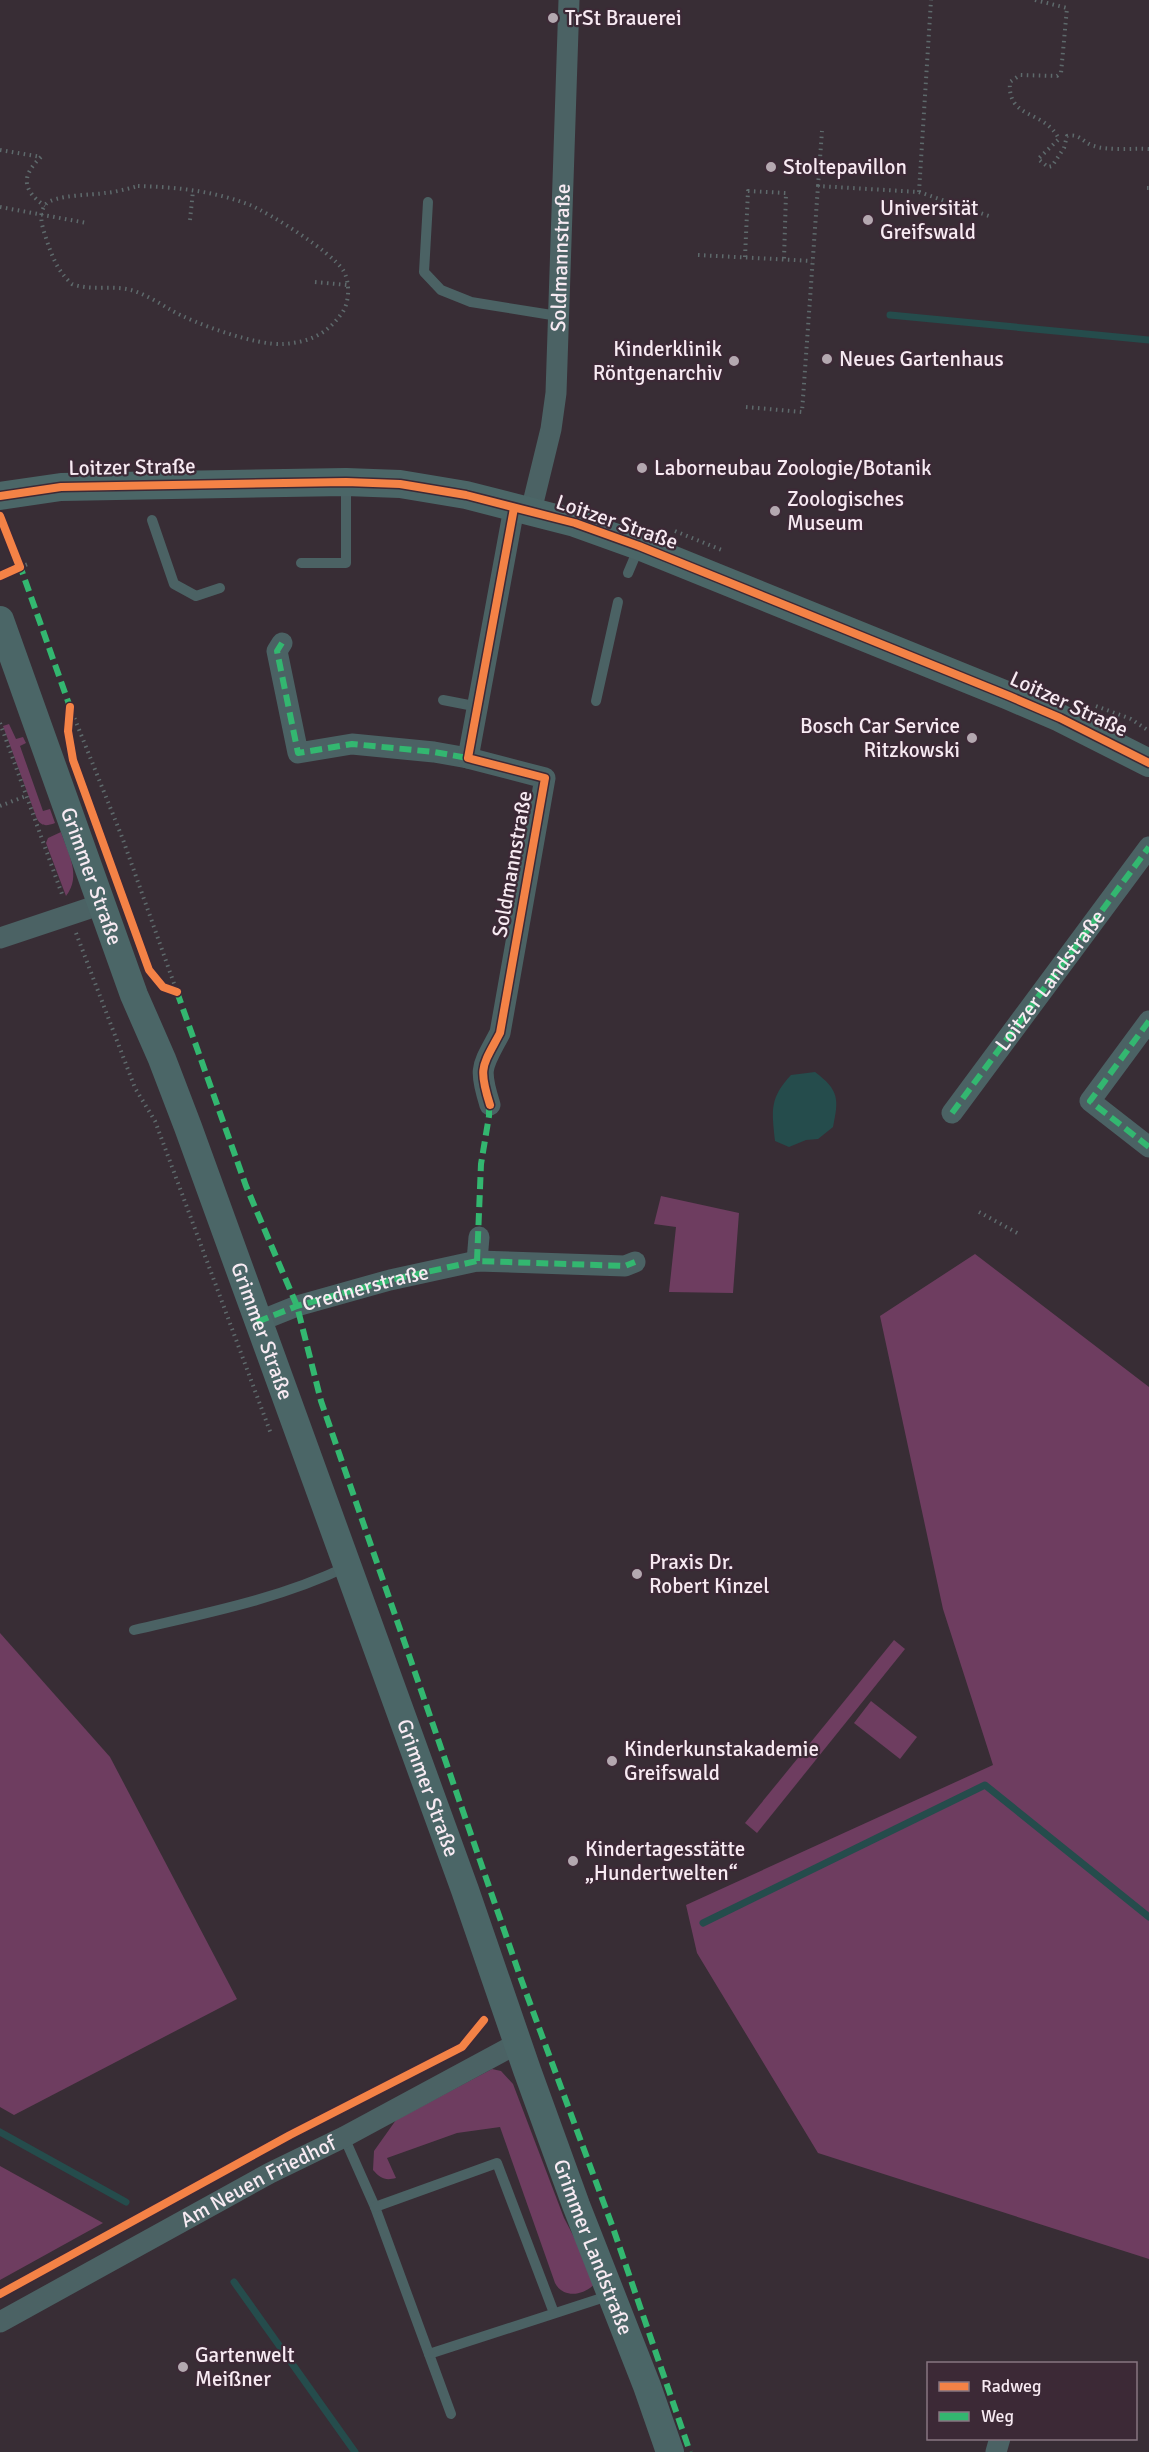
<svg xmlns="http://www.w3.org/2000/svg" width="1149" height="2452" viewBox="0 0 1149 2452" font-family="Signika,sans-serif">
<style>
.green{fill:#6e3d60}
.water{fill:#254c4c}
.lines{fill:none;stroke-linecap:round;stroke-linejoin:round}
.stream{stroke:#254c4c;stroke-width:7}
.path{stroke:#5e6a6c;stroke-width:4;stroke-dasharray:1.5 4.5;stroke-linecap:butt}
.service{stroke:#4b6264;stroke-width:10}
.minor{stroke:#4b6264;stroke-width:21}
.secondary{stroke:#4b6667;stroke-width:28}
.quiet{stroke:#33b770;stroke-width:6;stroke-dasharray:12 6;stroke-linecap:butt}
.cycleway-casing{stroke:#3c2936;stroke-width:11}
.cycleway{stroke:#f48246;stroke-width:8}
.poi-dot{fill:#b4a8b0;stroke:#3c2936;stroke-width:2}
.labels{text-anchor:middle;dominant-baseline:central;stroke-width:4.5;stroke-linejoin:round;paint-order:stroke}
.poi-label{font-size:21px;fill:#f7eaf2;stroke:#3c2936;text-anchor:start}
.street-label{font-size:21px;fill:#f7eaf2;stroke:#3c2936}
</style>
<rect width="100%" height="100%" fill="#382d35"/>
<g class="green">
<path d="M9 724 16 739 23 737 26 743 20 746 43 811 50 809 55 823C47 826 42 827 37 819L3 726Z"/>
<path d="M61 832C68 853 82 876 66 896L46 843 48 838Z"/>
<polygon points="661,1196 739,1213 733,1293 669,1292 676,1227 654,1224"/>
<polygon points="975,1254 1149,1387 1149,2259 818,2153 697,1953 686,1905 993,1765 943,1609 880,1316"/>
<polygon points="0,1633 110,1757 237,1999 14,2115 0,2107"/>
<polygon points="894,1640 905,1649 757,1833 745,1823"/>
<polygon points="871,1701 917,1737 900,1759 854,1723"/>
<path d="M492 2069 501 2071 513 2084 564 2218 597 2281C587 2295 564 2300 555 2283L500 2127 457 2133 387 2158 396 2178C385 2181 380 2178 373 2170L374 2151 396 2120Z"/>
<polygon points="0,2166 103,2223 0,2280"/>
</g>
<path class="water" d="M815 1072C839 1090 839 1099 833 1127L818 1139 806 1140 789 1147 775 1141C772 1110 769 1099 791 1075Z"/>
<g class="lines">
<g class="stream">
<polyline points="890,315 1149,340"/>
<polyline points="703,1923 985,1785 1149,1917"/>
<polyline points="0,2132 126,2202"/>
<polyline points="234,2282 355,2452"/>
</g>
<g class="path">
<path d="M1035 0 1067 8 1061 73 1057 76 1020 75 1010 82C1007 120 1044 109 1059 139L1038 159 1048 167 1052 166 1064 148 1067 136C1080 133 1083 143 1094 146 1108 151 1134 148 1149 149"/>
<polyline points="0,150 41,157"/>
<path d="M41 157C21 176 22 190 45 206"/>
<path d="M138 186C176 187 214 191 250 205 271 214 330 251 343 270 350 281 350 302 342 313 327 334 310 342 284 344 257 346 195 324 171 310 159 303 145 294 131 290 112 285 91 291 72 284 57 271 51 254 45 235 42 225 38 214 46 204 54 195 93 195 105 193 116 192 127 189 138 186Z"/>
<polyline points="818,186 822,131"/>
<polyline points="1147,188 1149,188"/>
<polyline points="919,192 992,217"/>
<polyline points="0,207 87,223"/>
<polyline points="190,220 193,191"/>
<polyline points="698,255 812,261"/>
<polyline points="745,257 748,191 786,193 784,259"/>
<polyline points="315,282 347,285"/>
<polyline points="746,407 802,412 818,186 919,192 931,0"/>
<polyline points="675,531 724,551"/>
<polyline points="20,567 28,564"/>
<polyline points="1096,706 1131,719 1149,731"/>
<polyline points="70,707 122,837 177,992"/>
<polyline points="0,723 63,897"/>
<polyline points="0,806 26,796"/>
<polyline points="76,933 135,1088 155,1121 271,1434"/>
<polyline points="979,1212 1019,1234"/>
</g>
<g class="service">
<polyline points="428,202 424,272 441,290 471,302 558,316"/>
<polyline points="152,520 174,584 196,596 220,588"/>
<polyline points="301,563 346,563 346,482"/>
<polyline points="628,573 639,547"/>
<polyline points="443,700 479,707"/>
<polyline points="596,701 618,602"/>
<path d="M134 1630C206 1613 279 1599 346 1567"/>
<polyline points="344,2137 375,2207 451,2414"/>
<polyline points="375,2207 497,2163 554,2313"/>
<polyline points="429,2354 611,2295"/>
</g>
<g class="minor">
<path id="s1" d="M531 511 551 429 556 393 569 0"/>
<polyline points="282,643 277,651 298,753 352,744 434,752 468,758"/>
<polyline points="0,938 102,904"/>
<polyline points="1149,1021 1090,1101 1149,1147"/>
<path d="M490 1105C478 1067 482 1067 500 1033L545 778 468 758 514 508"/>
<path id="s2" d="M952 1113 1149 847"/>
<polyline points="477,1261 479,1237"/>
<polyline points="257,1322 297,1306 390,1280 477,1261 625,1266 635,1262"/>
<path id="s3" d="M0 2322 270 2173 344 2137 518 2043"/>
<polyline points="996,2452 1000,2438"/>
</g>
<g class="secondary">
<polyline points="0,496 61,487 346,482 400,484 466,495 575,523 639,546 1009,696 1060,718 1149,763"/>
<path id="s4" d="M0 620 134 995 162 1059 188 1127 465 1890 527 2070 576 2205 647 2386 670 2452"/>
</g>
<g class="quiet">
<polyline points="19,563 70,707"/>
<polyline points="282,643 277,651 298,753 352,744 434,752 468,758"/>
<polyline points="177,992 246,1186 297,1306 321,1401 521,1979 613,2228 690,2452"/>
<polyline points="1149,1021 1090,1101 1149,1147"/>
<polyline points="952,1113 1149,847"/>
<polyline points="477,1261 481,1164 489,1116 489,1100"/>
<path id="s5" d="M257 1322 297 1306 390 1280 477 1261 625 1266 635 1262"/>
</g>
<defs>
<g id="cycleway">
<polyline points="0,496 61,487 346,482 400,484 466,495 575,523 639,546 1009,696 1060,718 1149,763"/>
<polyline points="0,516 20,567 0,576"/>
<polyline points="70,707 68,731 73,760 149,970 163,987 177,992"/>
<path d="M490 1105C478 1067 482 1067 500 1033L545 778 468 758 514 508"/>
<polyline points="0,2294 290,2135 462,2047 484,2020"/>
</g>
</defs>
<use href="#cycleway" class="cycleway-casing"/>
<use href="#cycleway" class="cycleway"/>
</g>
<g class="poi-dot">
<circle cx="553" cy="18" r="6"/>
<circle cx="771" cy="167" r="6"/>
<circle cx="868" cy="220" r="6"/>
<circle cx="827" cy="359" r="6"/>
<circle cx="734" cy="361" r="6"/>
<circle cx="642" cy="468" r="6"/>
<circle cx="775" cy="511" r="6"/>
<circle cx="972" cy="738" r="6"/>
<circle cx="637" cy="1574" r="6"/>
<circle cx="612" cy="1761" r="6"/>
<circle cx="573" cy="1861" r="6"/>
<circle cx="183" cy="2367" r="6"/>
</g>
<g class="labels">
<g class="poi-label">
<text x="565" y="18">TrSt Brauerei</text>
<text x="783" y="167">Stoltepavillon</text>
<text x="880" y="208">Universität<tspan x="880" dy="24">Greifswald</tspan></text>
<text x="722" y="349" text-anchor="end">Kinderklinik<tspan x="722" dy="24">Röntgenarchiv</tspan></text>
<text x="839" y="359">Neues Gartenhaus</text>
<text x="654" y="468">Laborneubau Zoologie/Botanik</text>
<text x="787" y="499">Zoologisches<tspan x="787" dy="24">Museum</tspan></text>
<text x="960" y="726" text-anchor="end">Bosch Car Service<tspan x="960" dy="24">Ritzkowski</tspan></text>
<text x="649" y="1562">Praxis Dr.<tspan x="649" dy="24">Robert Kinzel</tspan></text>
<text x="624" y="1749">Kinderkunstakademie<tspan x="624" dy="24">Greifswald</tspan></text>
<text x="585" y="1849">Kindertagesstätte<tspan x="585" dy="24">„Hundertwelten“</tspan></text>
<text x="195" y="2355">Gartenwelt<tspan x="195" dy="24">Meißner</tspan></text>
</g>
<g class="street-label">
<text stroke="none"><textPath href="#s1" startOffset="256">Soldmannstraße</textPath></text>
<text transform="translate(132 467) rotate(-1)">Loitzer Straße</text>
<text transform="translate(617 522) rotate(19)">Loitzer Straße</text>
<text transform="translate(1069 704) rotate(25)">Loitzer Straße</text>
<text transform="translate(512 864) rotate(-80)">Soldmannstraße</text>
<text stroke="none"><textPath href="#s4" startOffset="272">Grimmer Straße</textPath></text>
<text stroke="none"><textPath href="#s2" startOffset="165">Loitzer Landstraße</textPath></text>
<text stroke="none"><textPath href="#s5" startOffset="114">Crednerstraße</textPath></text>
<text stroke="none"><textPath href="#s4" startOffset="758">Grimmer Straße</textPath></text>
<text stroke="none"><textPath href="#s4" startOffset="1244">Grimmer Straße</textPath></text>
<text stroke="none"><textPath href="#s3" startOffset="294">Am Neuen Friedhof</textPath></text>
<text stroke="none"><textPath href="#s4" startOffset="1732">Grimmer Landstraße</textPath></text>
</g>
</g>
<rect x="927" y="2362" width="210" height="78" fill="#3c2936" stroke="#877681" stroke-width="1.5"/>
<rect x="939" y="2382" width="30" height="9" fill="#f48246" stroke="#877681" stroke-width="1.5"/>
<text x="981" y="2392" font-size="18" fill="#f7eaf2">Radweg</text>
<rect x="939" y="2412" width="30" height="9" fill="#33b770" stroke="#877681" stroke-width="1.5"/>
<text x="981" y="2422" font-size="18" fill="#f7eaf2">Weg</text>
</svg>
